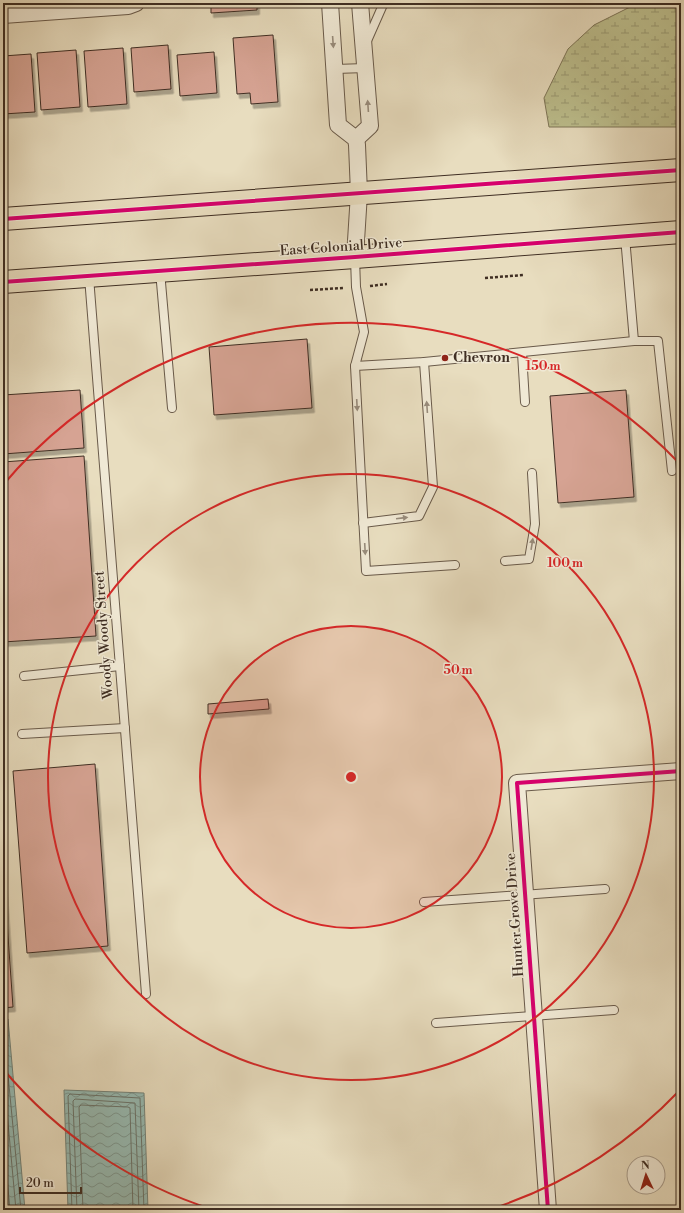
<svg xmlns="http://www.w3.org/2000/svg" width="684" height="1213" viewBox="0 0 684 1213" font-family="'Libre Bodoni',serif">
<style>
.wetland{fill:url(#wetland-marsh);stroke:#7e7658}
.water{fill:url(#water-waves);stroke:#748379}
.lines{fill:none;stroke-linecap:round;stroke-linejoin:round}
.shore{stroke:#6b746b;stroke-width:1}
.building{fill:#d6a393;stroke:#3f2e23;filter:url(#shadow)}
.service-casing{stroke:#695a4a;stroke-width:10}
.minor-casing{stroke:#695a4a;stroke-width:18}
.trunk-casing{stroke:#3f2e23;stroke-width:24}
.path{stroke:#3f2e23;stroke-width:2.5;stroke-dasharray:3 2;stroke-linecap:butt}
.service{stroke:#f0e9d5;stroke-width:8}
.minor{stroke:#f0e9d5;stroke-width:16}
.trunk{stroke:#e8ddbf;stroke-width:22}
.cycleway-casing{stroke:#f0e9d5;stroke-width:6}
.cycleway{stroke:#d6006c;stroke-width:4}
.oneway{fill:#988c7c}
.ring{fill:none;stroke:#d62828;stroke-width:2}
.poi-dot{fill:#8f2418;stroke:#f0e9d5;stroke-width:1.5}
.labels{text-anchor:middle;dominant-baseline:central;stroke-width:3;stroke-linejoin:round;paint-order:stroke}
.street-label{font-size:14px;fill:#3f2e23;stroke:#f0e9d5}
.poi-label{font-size:14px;font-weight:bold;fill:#3f2e23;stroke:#f0e9d5;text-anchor:start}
.centre{fill:#d62828;stroke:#f0e9d5;stroke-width:2}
.ring-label{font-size:12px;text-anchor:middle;font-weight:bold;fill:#d62828;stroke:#f0e9d5;stroke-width:3;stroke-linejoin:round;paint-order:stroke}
</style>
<defs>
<pattern id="wetland-marsh" width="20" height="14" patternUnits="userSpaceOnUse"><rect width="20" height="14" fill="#bdbf8e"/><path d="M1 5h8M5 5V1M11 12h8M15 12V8" fill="none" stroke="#9b9c74"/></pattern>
<pattern id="water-waves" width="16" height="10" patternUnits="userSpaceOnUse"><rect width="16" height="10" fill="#97bbb3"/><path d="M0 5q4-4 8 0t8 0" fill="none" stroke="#7d9891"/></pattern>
<filter id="shadow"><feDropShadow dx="2.5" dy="4.5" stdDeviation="0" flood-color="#0004"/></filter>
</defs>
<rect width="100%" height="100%" fill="#e8ddbf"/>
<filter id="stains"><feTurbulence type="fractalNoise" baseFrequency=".005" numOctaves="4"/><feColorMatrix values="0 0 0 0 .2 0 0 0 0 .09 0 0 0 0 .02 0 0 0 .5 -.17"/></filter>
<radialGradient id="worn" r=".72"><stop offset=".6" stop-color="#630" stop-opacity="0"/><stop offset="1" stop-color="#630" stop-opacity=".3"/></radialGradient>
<polygon class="wetland" points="638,3 681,3 681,127 549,127 544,98 568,49 594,25"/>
<g class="water">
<polygon points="3,1019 8,1019 25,1210 3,1210"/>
<polygon points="64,1090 144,1093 148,1210 68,1210"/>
</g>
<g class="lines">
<g class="shore">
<polyline points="3,1023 21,1210"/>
<polyline points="3,1068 16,1210"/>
<polyline points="3,1133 10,1210"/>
<polyline points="72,1210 68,1096 70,1094 140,1098 144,1210"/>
<polyline points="77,1210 73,1101 75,1099 135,1103 139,1210"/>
<polyline points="83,1210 79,1107 81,1105 128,1107 130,1108 133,1210"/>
</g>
</g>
<g class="building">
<polygon points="211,3 257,3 257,10 211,13"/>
<polygon points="273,35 278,102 251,104 250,93 237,94 233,38"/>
<polygon points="168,45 171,89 134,92 131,48"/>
<polygon points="123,48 127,104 88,107 84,51"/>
<polygon points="76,50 80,107 41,110 37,53"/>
<polygon points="214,52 217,93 180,96 177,55"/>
<polygon points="31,54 35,112 3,114 3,56"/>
<polygon points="307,339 312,408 214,415 209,347"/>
<polygon points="80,390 84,448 3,454 3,395"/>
<polygon points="626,390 634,497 558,503 550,396"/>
<polygon points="84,456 96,636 3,642 3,462"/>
<polygon points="268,699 269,709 208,714 208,704"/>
<polygon points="95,764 108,946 27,953 13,771"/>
<polygon points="3,865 13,1007 3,1008"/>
</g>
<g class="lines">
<defs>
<g id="service">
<polyline points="367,41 382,7 382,3"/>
<polyline points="335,69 366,68"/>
<polyline points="625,237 634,341 658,341 672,471"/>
<polyline points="355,258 356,287 364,332 355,366 366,571 455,565"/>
<polyline points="160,271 172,408"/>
<polyline points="89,277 146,994"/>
<polyline points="522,353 525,402"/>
<polyline points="355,366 424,362 634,341"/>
<polyline points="363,523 419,516 433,487 424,362"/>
<polyline points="505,561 529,559 535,524 532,473"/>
<polyline points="24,676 120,666"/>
<polyline points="22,734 125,728"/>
<polyline points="424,902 605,889"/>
<polyline points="436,1023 614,1010"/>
</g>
<g id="minor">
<polyline points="330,3 338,125 356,139 357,145 359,193 355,257"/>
<polyline points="3,15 128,6 136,3"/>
<polyline points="356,139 370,126 360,3"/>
<polyline points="548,1210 517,783 681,771"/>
</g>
<g id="trunk">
<polyline points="3,219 681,170"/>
<polyline points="3,282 355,257 681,232"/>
</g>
</defs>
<use href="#service" class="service-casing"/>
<use href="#minor" class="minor-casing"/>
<use href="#trunk" class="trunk-casing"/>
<g class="path">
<polyline points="485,278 524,275"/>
<polyline points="370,286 387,284"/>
<polyline points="310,290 343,288"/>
</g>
<use href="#service" class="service"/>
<use href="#minor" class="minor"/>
<use href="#trunk" class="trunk"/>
<defs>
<g id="cycleway">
<polyline points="3,219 681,170"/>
<polyline points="3,282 355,257 681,232"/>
<polyline points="548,1210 517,783 681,771"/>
</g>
</defs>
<use href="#cycleway" class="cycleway-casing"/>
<use href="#cycleway" class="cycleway"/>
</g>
<defs><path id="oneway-solid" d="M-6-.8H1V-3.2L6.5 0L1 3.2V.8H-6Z"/></defs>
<g class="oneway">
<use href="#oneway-solid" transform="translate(333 42) rotate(86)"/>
<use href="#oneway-solid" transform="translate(368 106) rotate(-94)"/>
<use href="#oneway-solid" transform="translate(357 405) rotate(87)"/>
<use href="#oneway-solid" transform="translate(427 407) rotate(-94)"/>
<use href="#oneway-solid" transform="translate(402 518) rotate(-7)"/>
<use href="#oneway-solid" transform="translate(532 544) rotate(-81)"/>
<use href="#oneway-solid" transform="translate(365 549) rotate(87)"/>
</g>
<circle cx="351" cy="777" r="151" fill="#d62828" fill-opacity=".12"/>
<g class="ring">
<circle cx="351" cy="777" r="151"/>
<circle cx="351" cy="777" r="303"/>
<path d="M680 1090A454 454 0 0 1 488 1210M214 1210A454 454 0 0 1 3 1069M3 485A454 454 0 0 1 680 464"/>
</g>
<circle class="poi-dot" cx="445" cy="358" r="4"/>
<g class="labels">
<g class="street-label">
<text transform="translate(341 247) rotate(-4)">East Colonial Drive</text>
<text transform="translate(104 635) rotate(-94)">Woody Woody Street</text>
<text transform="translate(515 915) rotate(-94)">Hunter Grove Drive</text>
</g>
<g class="poi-label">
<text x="453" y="358">Chevron</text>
</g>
</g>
<circle cx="351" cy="777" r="6" class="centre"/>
<g class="ring-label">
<text x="543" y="370">150 m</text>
<text x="565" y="567">100 m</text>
<text x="458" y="674">50 m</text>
</g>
<rect width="684" height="1213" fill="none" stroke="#e8ddbf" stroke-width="16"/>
<rect x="4" y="4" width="676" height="1205" fill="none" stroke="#3f2e23" stroke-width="2"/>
<rect x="8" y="8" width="668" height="1197" fill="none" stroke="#3f2e23"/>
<g transform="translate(646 1175) rotate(356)"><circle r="19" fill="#f0e9d5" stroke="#a99e8e"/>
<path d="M0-3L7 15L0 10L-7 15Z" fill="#8f2418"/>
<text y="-6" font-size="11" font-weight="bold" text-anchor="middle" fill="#3f2e23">N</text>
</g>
<path d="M20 1187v6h61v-6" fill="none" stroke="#3f2e23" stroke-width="2"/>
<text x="26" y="1187" font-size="12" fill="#3f2e23" stroke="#f0e9d5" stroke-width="3" paint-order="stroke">20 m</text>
<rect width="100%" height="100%" filter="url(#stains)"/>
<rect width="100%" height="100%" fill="url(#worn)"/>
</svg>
